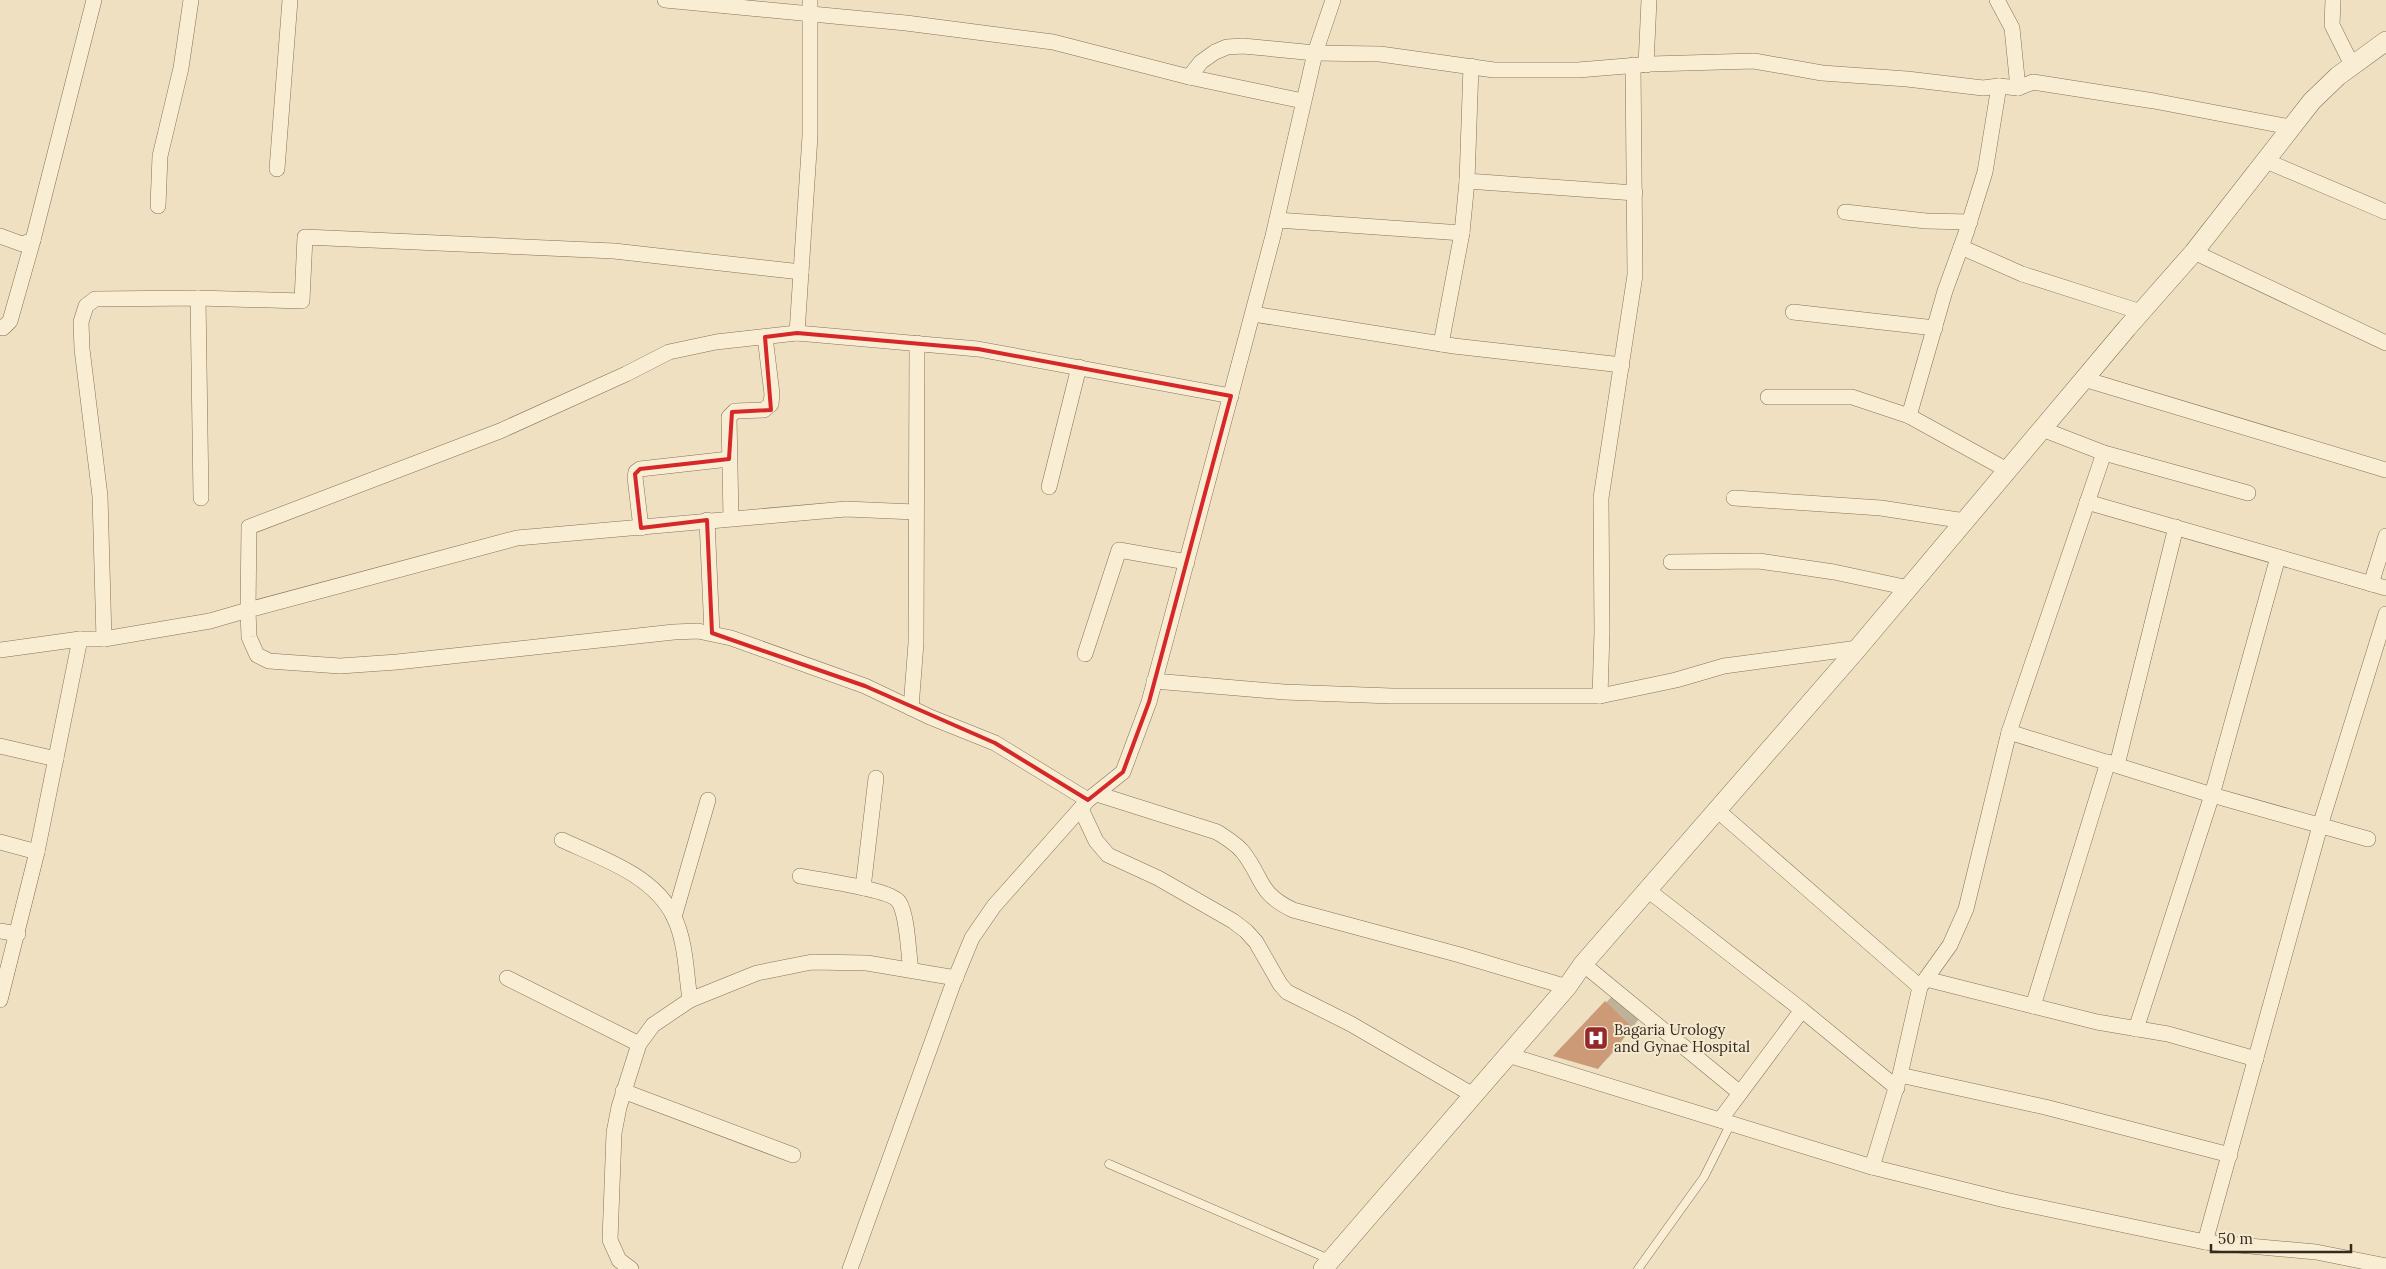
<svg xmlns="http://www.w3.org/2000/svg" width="2386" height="1269" viewBox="0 0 2386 1269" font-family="Lora,serif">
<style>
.shadow{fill:#0003}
.building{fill:#cc9a76}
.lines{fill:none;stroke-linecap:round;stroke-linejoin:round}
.service-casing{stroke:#877158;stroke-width:9}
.minor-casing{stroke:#877158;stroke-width:16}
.tertiary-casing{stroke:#877158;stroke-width:20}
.service{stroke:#f9eed3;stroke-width:8}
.minor{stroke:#f9eed3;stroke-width:15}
.tertiary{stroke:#f9eed3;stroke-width:19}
.marked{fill:none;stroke:#d62828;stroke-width:4;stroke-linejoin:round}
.labels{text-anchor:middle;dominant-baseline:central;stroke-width:4;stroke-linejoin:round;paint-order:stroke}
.poi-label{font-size:15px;fill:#36291d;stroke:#f5ead0;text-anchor:start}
</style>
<rect width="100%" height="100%" fill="#eee0c0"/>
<polygon class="shadow" points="1618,990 1643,1014 1610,1056 1598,1068 1556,1055"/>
<polygon class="building" points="1605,1001 1632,1027 1598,1069 1553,1056"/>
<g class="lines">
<defs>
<g id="service">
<polyline points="1109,1164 1329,1259"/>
<polyline points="1638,1269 1704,1177 1731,1123"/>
</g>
<g id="minor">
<polyline points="665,0 906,23 1053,42 1189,77 1303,101"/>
<polyline points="1997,0 2012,28 2018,88"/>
<polyline points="2333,0 2332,25 2352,65"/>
<polyline points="1646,65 1649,0"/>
<polyline points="1471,66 1467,181 1635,193"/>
<polyline points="1189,77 1201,62 1215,52 1227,47 1243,46 1315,53 1380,54 1494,70 1578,70 1651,64 1754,61 1822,73 1907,79 1983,88 1999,86 2018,88 2033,82 2154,101 2290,127"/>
<polyline points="2264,160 2386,212"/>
<polyline points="277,169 290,0"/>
<polyline points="158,206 160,156 181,68 191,0"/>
<polyline points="1845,212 1926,221 1970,222"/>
<polyline points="1277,220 1462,233"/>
<polyline points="0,236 22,244 33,240 94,0"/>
<polyline points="1961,247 2022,274 2141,312"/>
<polyline points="2194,252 2386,343"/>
<polyline points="198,298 201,498"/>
<polyline points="1793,312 1935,328"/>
<polyline points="1253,314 1454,346 1622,365"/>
<polyline points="0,327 3,328 10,321 33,240"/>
<polyline points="797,333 810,136 810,0"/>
<polyline points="1441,344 1462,233 1467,181"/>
<polyline points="2084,379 2386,470"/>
<polyline points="1768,397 1852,397 1909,416 2007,470"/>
<polyline points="1909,416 1945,291 1966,233 1985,172 1999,86"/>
<polyline points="2042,429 2104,453 2248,493"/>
<polyline points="1049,487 1079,367"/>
<polyline points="1734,498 1881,508 1965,521"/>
<polyline points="2087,502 2386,588"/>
<polyline points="915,512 846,509 517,538 248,610 249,637 257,655 269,661 340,666 397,662 674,632 698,631 731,638 865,686 930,717 995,743 1088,800"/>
<polyline points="731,518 729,417 735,411 764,410 771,404 772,394 765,337"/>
<polyline points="707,520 712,633"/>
<polyline points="641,528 635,477 636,472 640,469 729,459"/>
<polyline points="1671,562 1759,561 1834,572 1909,588"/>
<polyline points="2371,584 2386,536"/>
<polyline points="104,639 100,496 82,349 81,322 86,306 95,299 198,298 302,301 305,237 614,251 801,272"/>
<polyline points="0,650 80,639"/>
<polyline points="1085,654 1119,550 1187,562"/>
<polyline points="1154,681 1284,692 1392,696 1600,696 1676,680 1724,666 1858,648"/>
<polyline points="1600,696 1602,632 1601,498 1635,275 1633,65"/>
<polyline points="911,708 916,643 917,343"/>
<polyline points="2009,732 2212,795 2368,839"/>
<polyline points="0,746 56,759"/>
<polyline points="2117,765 2176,527"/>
<path d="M1097 794 1217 832C1226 838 1235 843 1242 851 1264 878 1256 892 1293 910L1460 955 1567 987"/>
<polyline points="1081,809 1096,841 1108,855 1158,878 1233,921 1246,931 1256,942 1280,984 1287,992 1351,1024 1473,1095"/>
<polyline points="1717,810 1920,987"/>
<path d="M562 840C601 858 654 875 674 917 686 942 686 973 690 1000"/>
<polyline points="0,842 37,852"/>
<path d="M800 876C818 880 891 889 899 902 908 917 908 952 911 970"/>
<polyline points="863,888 876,778"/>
<polyline points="1649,891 1802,1010 1897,1088"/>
<polyline points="674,917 708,800"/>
<polyline points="0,931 18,934"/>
<polyline points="1583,964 1740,1093"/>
<polyline points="507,978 639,1044"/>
<polyline points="1926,979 2097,1022 2168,1034 2256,1059"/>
<polyline points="0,1000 37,852 80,639 104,639 210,621 248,610 249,527 500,431 626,374 669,352 716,342 797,333 978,349 1231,396"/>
<polyline points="2033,1006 2108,762"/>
<polyline points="2136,1029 2212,795 2278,557"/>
<polyline points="1508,1055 1872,1167 2005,1200 2205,1242 2316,1252 2386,1266"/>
<polyline points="1900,1075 2045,1107 2230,1155"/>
<polyline points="623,1091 793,1155"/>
<polyline points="1720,1120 1802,1010"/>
<polyline points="1872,1167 1900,1075 1920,987 1950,945 1966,909 2009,732 2104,453"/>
<polyline points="2205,1242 2320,826 2386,614"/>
<polyline points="631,1269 619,1260 610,1240 614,1133 619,1107 639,1044 653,1025 690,1000 757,973 812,962 867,963 956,978"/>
<polyline points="850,1269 953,984 972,938 994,906 1088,800 1123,772 1149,702 1170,624 1273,236 1315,53 1333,0"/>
</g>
<polyline id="tertiary" points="1323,1269 1567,987 1583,964 1858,648 2127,328 2194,252 2312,101 2338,76 2386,41"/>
</defs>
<use href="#service" class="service-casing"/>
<use href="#minor" class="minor-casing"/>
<use href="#tertiary" class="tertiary-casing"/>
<use href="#service" class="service"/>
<use href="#minor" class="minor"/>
<use href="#tertiary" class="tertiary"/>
</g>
<path class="marked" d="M797 333 978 349 1231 396 1149 702 1123 772 1088 800 995 743 865 686 712 633 707 520 641 528 635 474 640 469 729 459 732 412 771 410 765 337Z"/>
<defs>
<symbol id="hospital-square" viewBox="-11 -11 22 22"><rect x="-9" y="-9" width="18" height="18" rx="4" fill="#952829" stroke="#f5ead0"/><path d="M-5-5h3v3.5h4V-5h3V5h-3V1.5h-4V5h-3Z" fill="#fff"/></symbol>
</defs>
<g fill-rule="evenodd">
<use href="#hospital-square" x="1582" y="1024" width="28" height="28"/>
</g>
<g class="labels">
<g class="poi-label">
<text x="1614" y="1029">Bagaria Urology<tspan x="1614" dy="17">and Gynae Hospital</tspan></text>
</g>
</g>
<path d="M2211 1244v8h140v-8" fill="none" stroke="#36291d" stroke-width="2.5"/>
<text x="2218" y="1244" font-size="15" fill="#36291d" stroke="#f5ead0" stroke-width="4" paint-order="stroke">50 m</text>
</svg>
